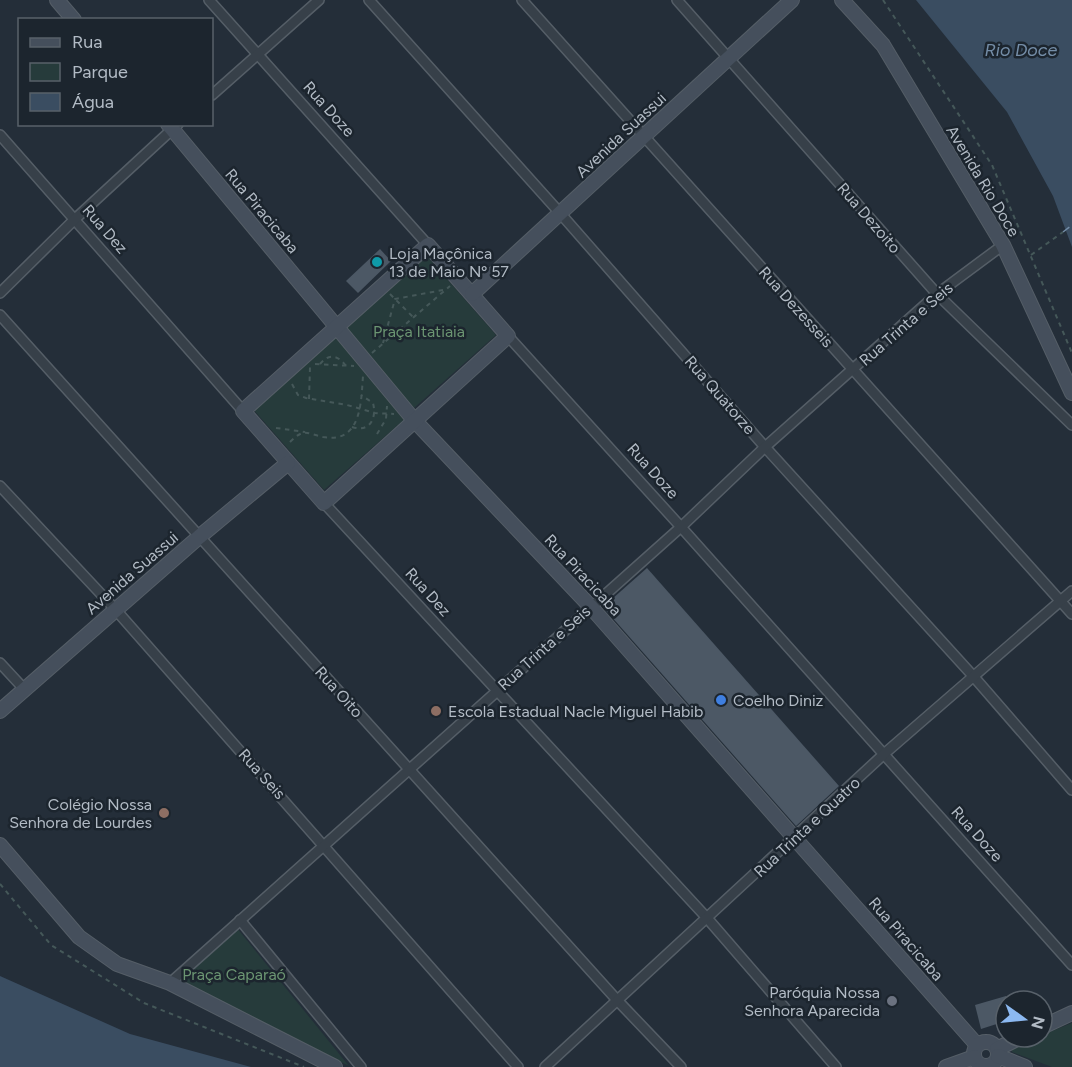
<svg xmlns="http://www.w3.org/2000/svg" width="1072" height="1067" viewBox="0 0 1072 1067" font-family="Figtree,sans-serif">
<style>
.green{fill:#263b3b}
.water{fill:#3a4d61}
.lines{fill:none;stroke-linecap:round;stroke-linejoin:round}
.ferry{stroke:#748da7;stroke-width:1.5;stroke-dasharray:8 6;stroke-linecap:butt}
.building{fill:#4c5865}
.street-casing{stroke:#555e67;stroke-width:12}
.secondary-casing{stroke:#555e67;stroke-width:16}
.path{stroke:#455859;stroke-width:2;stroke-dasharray:4.5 4.5;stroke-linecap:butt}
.street{stroke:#374049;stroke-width:9}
.secondary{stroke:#454f5c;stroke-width:14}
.culture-dot{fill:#0f9aa8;stroke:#1c252e;stroke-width:2}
.shop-dot{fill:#3f7fe0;stroke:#1c252e;stroke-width:2}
.education-dot{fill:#8d6e63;stroke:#1c252e;stroke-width:2}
.worship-dot{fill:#6b7280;stroke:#1c252e;stroke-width:2}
.labels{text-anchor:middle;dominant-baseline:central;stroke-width:5;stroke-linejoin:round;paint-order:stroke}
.street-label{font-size:16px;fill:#b2bbc5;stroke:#1c252e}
.poi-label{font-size:16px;fill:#b2bbc5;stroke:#1c252e;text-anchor:start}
.park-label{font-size:16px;fill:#6b9572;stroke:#1c252e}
.water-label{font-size:18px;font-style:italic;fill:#748da7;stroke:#1c252e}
</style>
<rect width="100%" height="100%" fill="#242e39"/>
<g class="green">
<polygon points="425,254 496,335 414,408 343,327"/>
<polygon points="335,337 406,418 324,490 253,409"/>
<polygon points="237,928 349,1066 180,981"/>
<polygon points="1072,1023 1072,1067 1052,1067 1012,1052 1012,1046 1036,1037 1042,1037 1042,1035"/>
</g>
<g class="water">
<polygon points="916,0 1072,0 1072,247 1053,196 1007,112"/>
<polygon points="0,976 130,1034 251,1067 0,1067"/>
</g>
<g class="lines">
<polyline class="ferry" points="1063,232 1072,225"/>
</g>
<g class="building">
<polygon points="380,249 391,261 358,293 346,281"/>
<polygon points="647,568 839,786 796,826 603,607"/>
<polygon points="1006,996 1006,1021 981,1029 975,1005"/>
</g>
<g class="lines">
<defs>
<g id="street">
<polyline points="209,0 428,245"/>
<polyline points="369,0 560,213 765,447 974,677 1072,790"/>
<polyline points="522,0 1072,614"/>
<polyline points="677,0 937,294 1072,425"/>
<polyline points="212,95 319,0"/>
<polyline points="0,135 243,411"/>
<polyline points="0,293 75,219 178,124"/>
<polyline points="0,315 617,1000 681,1067"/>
<polyline points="508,336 681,527 1072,965"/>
<polyline points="0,486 115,609 518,1067"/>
<polyline points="324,503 707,918 836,1067"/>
<polyline points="0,663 25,690"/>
<polyline points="240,920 361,1067"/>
<polyline points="170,983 681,527 765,447 937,294 1003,245"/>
<polyline points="545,1067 884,754 1072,591"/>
</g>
<g id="secondary">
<polyline points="57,0 74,20"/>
<polyline points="842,0 883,45 1003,245 1072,393"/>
<polyline points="168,124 414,420 590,606 977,1045"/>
<polygon points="428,245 508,336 324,503 243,411"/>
<polyline points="472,294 792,0"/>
<polyline points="0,711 199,537 288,463"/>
<polyline points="0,845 79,937 117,964 170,983 335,1067"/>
<polyline points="1042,1027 1072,1013"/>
<circle cx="986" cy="1054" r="12"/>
<polyline points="997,1049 1021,1037"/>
<polyline points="998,1056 1025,1067"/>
<polyline points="946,1067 974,1057"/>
</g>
</defs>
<use href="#street" class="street-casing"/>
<use href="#secondary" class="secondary-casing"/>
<g class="path">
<polyline points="883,0 992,165 1072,353"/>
<polyline points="1031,255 1063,232"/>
<polyline points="390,294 413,317"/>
<polyline points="383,343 395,299 443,290"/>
<polyline points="372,353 450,286"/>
<polyline points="315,364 354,366"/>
<path d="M320 364C329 353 338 355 346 366"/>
<polyline points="292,384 298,395 306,398 347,405 375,413 394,414"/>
<polyline points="309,399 310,367"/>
<path d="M352 427C370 433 377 418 373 403L361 395"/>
<polyline points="276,428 305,432"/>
<polyline points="377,434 386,419 387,406"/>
<path d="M290 442C304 428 306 433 323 437 362 444 361 401 363 376"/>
<polyline points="0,884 51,945 144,1003 304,1067"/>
</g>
<use href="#street" class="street"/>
<use href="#secondary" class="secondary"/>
</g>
<circle class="culture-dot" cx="377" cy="262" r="6"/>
<circle class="shop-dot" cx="721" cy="700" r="6"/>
<g class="education-dot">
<circle cx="436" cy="711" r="6"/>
<circle cx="164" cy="813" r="6"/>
</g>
<circle class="worship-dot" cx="892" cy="1001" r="6"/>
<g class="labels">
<g class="street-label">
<text transform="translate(329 109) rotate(48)">Rua Doze</text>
<text transform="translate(621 135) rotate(-43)">Avenida Suassui</text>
<text transform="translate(983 181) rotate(59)">Avenida Rio Doce</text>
<text transform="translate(262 211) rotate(50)">Rua Piracicaba</text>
<text transform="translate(869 218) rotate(49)">Rua Dezoito</text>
<text transform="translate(105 229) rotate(49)">Rua Dez</text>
<text transform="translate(796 307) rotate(48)">Rua Dezesseis</text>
<text transform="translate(906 324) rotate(-41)">Rua Trinta e Seis</text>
<text transform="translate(720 395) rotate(49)">Rua Quatorze</text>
<text transform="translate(653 471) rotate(48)">Rua Doze</text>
<text transform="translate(132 573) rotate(-41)">Avenida Suassui</text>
<text transform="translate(583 575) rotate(47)">Rua Piracicaba</text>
<text transform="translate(428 592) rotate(48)">Rua Dez</text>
<text transform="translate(544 648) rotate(-42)">Rua Trinta e Seis</text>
<text transform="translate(339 692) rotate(48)">Rua Oito</text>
<text transform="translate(262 774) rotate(48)">Rua Seis</text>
<text transform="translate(807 827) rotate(-43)">Rua Trinta e Quatro</text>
<text transform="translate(977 834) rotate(48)">Rua Doze</text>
<text transform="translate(906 939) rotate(49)">Rua Piracicaba</text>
</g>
<g class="poi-label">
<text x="389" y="253">Loja Maçônica<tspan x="389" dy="18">13 de Maio Nº 57</tspan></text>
<text x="733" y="700">Coelho Diniz</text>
<text x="448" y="711">Escola Estadual Nacle Miguel Habib</text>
<text x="152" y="804" text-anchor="end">Colégio Nossa<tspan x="152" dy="18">Senhora de Lourdes</tspan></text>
<text x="880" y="992" text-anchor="end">Paróquia Nossa<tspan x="880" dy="18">Senhora Aparecida</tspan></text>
</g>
<g class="park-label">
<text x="419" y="331">Praça Itatiaia</text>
<text x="234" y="974">Praça Caparaó</text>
</g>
<g class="water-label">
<text x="1021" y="50">Rio Doce</text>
</g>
</g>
<rect x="18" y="18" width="195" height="108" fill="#1c252e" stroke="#58616a" stroke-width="1.5"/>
<rect x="30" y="38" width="30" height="9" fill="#454f5c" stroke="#58616a" stroke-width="1.5"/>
<text x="72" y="48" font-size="18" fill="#b2bbc5">Rua</text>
<rect x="30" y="63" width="30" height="18" fill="#263b3b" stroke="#58616a" stroke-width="1.5"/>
<text x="72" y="78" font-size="18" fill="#b2bbc5">Parque</text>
<rect x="30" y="93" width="30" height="18" fill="#3a4d61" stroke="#58616a" stroke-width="1.5"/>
<text x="72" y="108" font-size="18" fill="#b2bbc5">Água</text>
<g transform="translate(1024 1019) rotate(105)"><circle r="28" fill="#1c252e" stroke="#58616a" stroke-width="1.5"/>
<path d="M0-4.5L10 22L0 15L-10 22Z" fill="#8cb9f1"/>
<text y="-9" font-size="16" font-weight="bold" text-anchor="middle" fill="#b2bbc5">N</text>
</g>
</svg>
